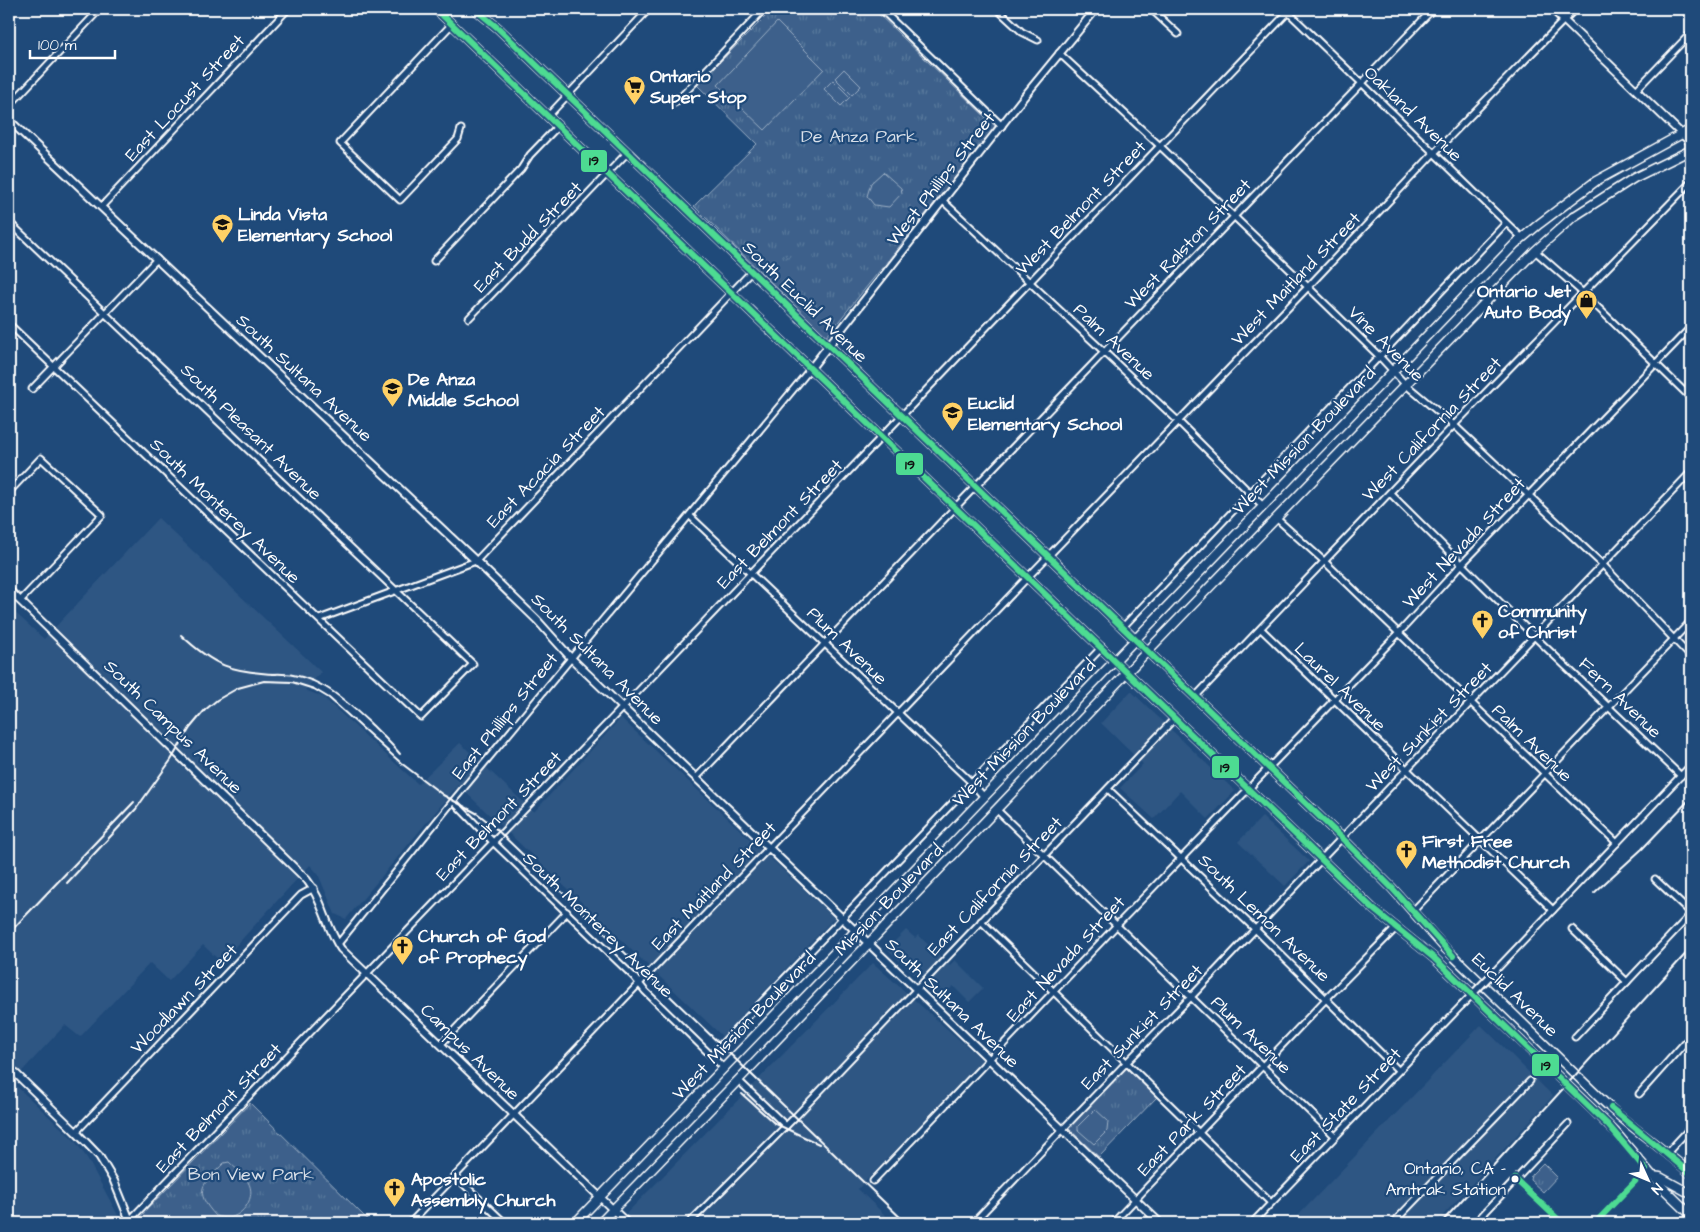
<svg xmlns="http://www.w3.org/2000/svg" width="1700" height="1232" viewBox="0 0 1700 1232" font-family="'Architects Daughter',sans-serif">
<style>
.built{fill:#2e5683}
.park{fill:url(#park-tufts);stroke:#9eb0c5}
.pitch{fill:#3c618b;stroke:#9eb0c5}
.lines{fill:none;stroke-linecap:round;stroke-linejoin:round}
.minor-casing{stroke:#fff;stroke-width:9}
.tertiary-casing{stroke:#fff;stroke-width:10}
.primary-casing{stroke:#fff;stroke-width:11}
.minor{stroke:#1f4a7a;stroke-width:5}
.tertiary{stroke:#1f4a7a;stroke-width:6}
.primary{stroke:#1f4a7a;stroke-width:8}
.rail{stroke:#fff;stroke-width:2}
.minor-bridge-casing{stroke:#fff;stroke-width:9;stroke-linecap:butt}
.minor-bridge{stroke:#1f4a7a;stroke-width:5}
.bus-1-casing{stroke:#1f4a7a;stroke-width:10}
.bus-1{stroke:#4ddb92;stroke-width:6}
.bus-dot{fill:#fff;stroke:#1f4a7a;stroke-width:2}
.labels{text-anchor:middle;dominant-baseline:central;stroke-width:4.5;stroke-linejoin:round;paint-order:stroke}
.bus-label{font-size:17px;fill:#fff;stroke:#1f4a7a;text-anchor:end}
.poi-label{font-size:18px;font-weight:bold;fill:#fff;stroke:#1f4a7a;text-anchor:start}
.street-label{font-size:18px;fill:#fff;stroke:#1f4a7a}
.park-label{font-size:18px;fill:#d8dfe8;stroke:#1f4a7a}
.line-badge{stroke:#1f4a7a;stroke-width:2}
.pale-badge-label{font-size:14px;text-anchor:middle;font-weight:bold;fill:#111}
</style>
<defs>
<pattern id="park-tufts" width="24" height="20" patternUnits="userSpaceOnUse" patternTransform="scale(1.25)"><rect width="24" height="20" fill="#3c618b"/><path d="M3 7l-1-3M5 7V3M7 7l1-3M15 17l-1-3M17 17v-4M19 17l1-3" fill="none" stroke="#59799c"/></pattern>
</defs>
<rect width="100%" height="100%" fill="#1f4a7a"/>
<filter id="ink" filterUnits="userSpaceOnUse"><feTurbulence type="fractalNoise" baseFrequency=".02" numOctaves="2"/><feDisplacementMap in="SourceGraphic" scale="10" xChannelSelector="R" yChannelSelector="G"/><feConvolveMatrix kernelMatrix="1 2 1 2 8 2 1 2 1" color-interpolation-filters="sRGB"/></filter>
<g filter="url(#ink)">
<g class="built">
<polygon points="158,518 321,672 305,690 323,697 418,784 460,743 534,812 621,718 834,918 722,1036 458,785 346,919 335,914 318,874 310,865 221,962 203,945 169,981 150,963 80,1037 65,1025 12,1082 74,1140 87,1158 119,1217 113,1223 9,1223 9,607 44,639"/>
<polygon points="1131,691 1235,791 1208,819 1180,791 1154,819 1120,788 1143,764 1101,723"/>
<polygon points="1262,817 1309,861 1285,886 1238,842"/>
<polygon points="906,930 915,938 918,935 950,965 955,960 983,988 969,1002 953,986 941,999 887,949"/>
<polygon points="873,963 982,1060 858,1189 893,1223 617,1223"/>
<polygon points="1481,1025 1553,1096 1436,1223 1291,1223"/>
</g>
<g class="park">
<polygon points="773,9 873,9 996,127 826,337 694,206 757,144 697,85"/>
<polygon points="1126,1068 1157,1097 1099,1157 1068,1128"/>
<polygon points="250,1103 371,1223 139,1223 138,1219"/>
<polygon points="1543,1163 1557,1177 1543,1192 1530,1180 1531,1175"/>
</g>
<g class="pitch">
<polygon points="777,22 824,69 765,130 718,85"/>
<polygon points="844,69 861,86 852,95 835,78"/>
<polygon points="833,80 850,97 841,106 824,89"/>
<polygon points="883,172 901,188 902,193 889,207 874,205 867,196 871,183"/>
<polygon points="1095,1109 1108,1121 1107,1131 1094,1144 1078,1130 1078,1126"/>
<path d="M229 1162C235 1168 244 1175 248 1182 257 1197 243 1216 228 1218 224 1218 219 1217 216 1216 192 1190 203 1184 224 1163Z"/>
</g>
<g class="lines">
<defs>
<g id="minor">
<polyline points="881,9 1002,126"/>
<polyline points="997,9 1022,32 1038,40"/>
<polyline points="1151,9 1178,34"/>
<polyline points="1285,9 1522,238"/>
<polyline points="452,24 340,143 400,200 458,139 461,129"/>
<polyline points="1059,53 1160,146 1308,287 1380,357 1405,384 1454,425 1603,565 1691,657"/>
<polyline points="1637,89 1691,33"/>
<polyline points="675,103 764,9"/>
<polyline points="9,106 100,9"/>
<polyline points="548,116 649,9"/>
<polyline points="943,201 1178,421 1263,506"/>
<polyline points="101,207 288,9"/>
<polyline points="9,222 473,664 421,717 9,324"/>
<polyline points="1535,251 1583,293 1691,398"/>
<polyline points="434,261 521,169 530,155 558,126"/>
<polyline points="469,318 627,153"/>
<polyline points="32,389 157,259"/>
<polyline points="9,492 41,458 102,515 20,601"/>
<polyline points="1390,493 1535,637 1681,776"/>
<polyline points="690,516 972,783 984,797"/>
<polyline points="1276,518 1325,562 1617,843"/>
<polyline points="319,619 476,561 752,271"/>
<polyline points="1122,628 1506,223"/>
<polyline points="1261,629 1553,910"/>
<polyline points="1195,697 1454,425 1691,182"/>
<polyline points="696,778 1433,9"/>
<polyline points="1108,789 1255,929 1398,1070"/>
<polyline points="453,801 493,842 634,977 645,991 724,1068"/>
<polyline points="997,810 1335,1136"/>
<polyline points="1655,879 1691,913"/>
<polyline points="1413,911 1691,621"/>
<polyline points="981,921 1271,1203"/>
<polyline points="1572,929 1627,982"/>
<polyline points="338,944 453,801 811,368"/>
<polyline points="1494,972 1691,765"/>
<polyline points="1575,1037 1691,914"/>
<polyline points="441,1044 567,912"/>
<polyline points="711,1055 1102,647"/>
<polyline points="738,1080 786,1126"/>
<polyline points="1639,1094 1689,1038 1691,1032"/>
<polyline points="76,1132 301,895 314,888"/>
<polyline points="1667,1153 1691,1127"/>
<polyline points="455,1176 505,1223"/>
<polyline points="1515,1179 1562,1223"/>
<polyline points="873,1181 1117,925 1398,634 1462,564 1691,327"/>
<polyline points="127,1223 623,707 1291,9"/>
<polyline points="410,1223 1029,576 1308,287 1434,153 1575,9"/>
<polyline points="689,1223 795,1117 1175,718"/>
<polyline points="973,1223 1126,1063 1191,997 1407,769 1691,472"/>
<polyline points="1113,1223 1327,998 1396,928"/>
<polyline points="1252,1223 1461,1006"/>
<polyline points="1393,1223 1530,1081"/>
<polyline points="1475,1223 1568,1124"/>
<polyline points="1595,1223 1646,1170"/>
</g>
<g id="tertiary">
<polyline points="1552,9 1691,143"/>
<polyline points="9,120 476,561 537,620 571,658 1160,1223"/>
<polyline points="811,368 1023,98 1096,9"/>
<path d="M9 590 307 880C323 900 326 928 341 949L627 1223"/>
<polyline points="9,1067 76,1132 99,1156 114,1181 131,1223"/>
</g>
<g id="primary">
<polyline points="436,9 1372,908 1434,958 1594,1111 1617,1134 1661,1186 1691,1215"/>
<path d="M475 9 498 28 1342 838 1392 888 1445 948 1604 1102C1631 1128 1663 1148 1691 1174"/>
<polyline points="1652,1176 1660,1177 1691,1194"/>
<polyline points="575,1223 1515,244 1539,224 1596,181 1691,129"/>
<polyline points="600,1223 747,1071 1137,662 1535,251 1573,217 1634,178 1691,150"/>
<polyline points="1688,1223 1691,1220"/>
</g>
</defs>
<use href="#minor" class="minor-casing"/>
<use href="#tertiary" class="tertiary-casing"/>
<use href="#primary" class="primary-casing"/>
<use href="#minor" class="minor"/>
<use href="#tertiary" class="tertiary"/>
<use href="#primary" class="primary"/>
<g class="rail">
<path d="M181 635C214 666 231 672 276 674"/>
<path d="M272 674C314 671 341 696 370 723 380 733 391 743 400 754"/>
<polyline points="67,883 136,809 171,760 190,728 205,710 217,700 238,688 264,681 292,682 314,689 329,698 401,763 443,795 478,814 492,825 906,1223"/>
<polyline points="1594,893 1642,849 1691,798"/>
<polyline points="9,933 134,802"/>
<polyline points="742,1094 774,1123 819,1144"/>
<polyline points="1441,1223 1691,948"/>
</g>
<defs>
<polyline id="minor-bridge" points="1461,1006 1494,972"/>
</defs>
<use href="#minor-bridge" class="minor-bridge-casing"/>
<use href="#minor-bridge" class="minor-bridge"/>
<defs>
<g id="bus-1">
<polyline points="436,9 1372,908 1434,958 1608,1125 1646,1170 1595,1223"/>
<polyline points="475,9 498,28 1342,838 1392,888 1453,956"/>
<polyline points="1611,1108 1691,1174"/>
<polyline points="1515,1179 1562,1223"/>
</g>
</defs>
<use href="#bus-1" class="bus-1-casing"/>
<use href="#bus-1" class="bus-1"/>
</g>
</g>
<defs>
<symbol id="supermarket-pin" viewBox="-11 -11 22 30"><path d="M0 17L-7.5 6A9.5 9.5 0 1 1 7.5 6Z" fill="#ffd166" stroke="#1f4a7a"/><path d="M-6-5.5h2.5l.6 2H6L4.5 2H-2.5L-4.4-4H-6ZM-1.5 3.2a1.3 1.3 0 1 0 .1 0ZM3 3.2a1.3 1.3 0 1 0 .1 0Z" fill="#111"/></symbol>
<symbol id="school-pin" viewBox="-11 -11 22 30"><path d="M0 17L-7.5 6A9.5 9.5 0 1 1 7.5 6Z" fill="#ffd166" stroke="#1f4a7a"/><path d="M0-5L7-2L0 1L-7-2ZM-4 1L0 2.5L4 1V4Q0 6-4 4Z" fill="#111"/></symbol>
<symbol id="shop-pin" viewBox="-11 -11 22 30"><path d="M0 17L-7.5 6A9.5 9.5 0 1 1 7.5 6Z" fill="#ffd166" stroke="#1f4a7a"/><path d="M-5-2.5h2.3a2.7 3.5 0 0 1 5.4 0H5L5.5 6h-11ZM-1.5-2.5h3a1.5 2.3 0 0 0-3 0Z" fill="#111"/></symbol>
<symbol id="church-pin" viewBox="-11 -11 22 30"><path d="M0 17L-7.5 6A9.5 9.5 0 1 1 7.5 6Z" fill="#ffd166" stroke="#1f4a7a"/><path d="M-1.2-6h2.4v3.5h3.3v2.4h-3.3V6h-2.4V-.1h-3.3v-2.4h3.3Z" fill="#111"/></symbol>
</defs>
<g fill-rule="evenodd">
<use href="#supermarket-pin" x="622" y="74" width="25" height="34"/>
<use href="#school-pin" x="210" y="212" width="25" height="34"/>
<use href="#shop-pin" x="1574" y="288" width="25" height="34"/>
<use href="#school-pin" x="380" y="376" width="25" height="34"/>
<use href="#school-pin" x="940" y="400" width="25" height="34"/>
<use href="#church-pin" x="1470" y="608" width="25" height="34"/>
<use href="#church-pin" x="1394" y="838" width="25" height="34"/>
<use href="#church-pin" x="390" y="934" width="25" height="34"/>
<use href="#church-pin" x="382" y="1176" width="25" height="34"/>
</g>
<circle class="bus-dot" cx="1515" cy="1179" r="4.5"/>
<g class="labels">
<g class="bus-label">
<text x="1506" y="1169">Ontario, CA -<tspan x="1506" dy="21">Amtrak Station</tspan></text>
</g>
<g class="poi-label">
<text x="650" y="76">Ontario<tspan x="650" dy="21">Super Stop</tspan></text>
<text x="238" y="214">Linda Vista<tspan x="238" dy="21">Elementary School</tspan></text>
<text x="1571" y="291" text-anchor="end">Ontario Jet<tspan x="1571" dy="21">Auto Body</tspan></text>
<text x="408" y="379">De Anza<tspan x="408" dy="21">Middle School</tspan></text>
<text x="968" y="403">Euclid<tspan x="968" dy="21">Elementary School</tspan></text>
<text x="1498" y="611">Community<tspan x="1498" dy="21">of Christ</tspan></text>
<text x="1422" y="841">First Free<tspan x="1422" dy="21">Methodist Church</tspan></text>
<text x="418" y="936">Church of God<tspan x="418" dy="21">of Prophecy</tspan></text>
<text x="411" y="1179">Apostolic<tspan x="411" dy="21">Assembly Church</tspan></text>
</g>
<g class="street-label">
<text transform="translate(185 98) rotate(-47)">East Locust Street</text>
<text transform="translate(1413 114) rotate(44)">Oakland Avenue</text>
<text transform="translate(941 179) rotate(-52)">West Phillips Street</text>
<text transform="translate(1081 208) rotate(-46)">West Belmont Street</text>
<text transform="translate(528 237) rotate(-46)">East Budd Street</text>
<text transform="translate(1188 244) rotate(-46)">West Ralston Street</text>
<text transform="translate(1296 279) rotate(-46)">West Maitland Street</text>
<text transform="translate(805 302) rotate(44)">South Euclid Avenue</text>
<text transform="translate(1114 342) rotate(43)">Palm Avenue</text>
<text transform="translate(1386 344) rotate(45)">Vine Avenue</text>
<text transform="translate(304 378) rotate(43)">South Sultana Avenue</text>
<text transform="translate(1432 429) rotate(-46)">West California Street</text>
<text transform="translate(251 432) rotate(44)">South Pleasant Avenue</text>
<text transform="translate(1304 441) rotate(-46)">West Mission Boulevard</text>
<text transform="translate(546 467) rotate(-46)">East Acacia Street</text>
<text transform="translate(225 511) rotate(44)">South Monterey Avenue</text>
<text transform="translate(780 524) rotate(-46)">East Belmont Street</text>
<text transform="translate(1464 543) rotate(-47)">West Nevada Street</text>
<text transform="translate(847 646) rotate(44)">Plum Avenue</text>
<text transform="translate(597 659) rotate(45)">South Sultana Avenue</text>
<text transform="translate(1340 687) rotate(44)">Laurel Avenue</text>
<text transform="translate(1620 698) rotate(44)">Fern Avenue</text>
<text transform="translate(505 716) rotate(-51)">East Phillips Street</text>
<text transform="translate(173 727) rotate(44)">South Campus Avenue</text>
<text transform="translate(1429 727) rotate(-46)">West Sunkist Street</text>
<text transform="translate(1024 733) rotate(-46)">West Mission Boulevard</text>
<text transform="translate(1532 743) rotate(44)">Palm Avenue</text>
<text transform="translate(499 816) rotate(-46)">East Belmont Street</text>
<text transform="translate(714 886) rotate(-46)">East Maitland Street</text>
<text transform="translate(995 886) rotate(-46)">East California Street</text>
<text transform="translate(889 900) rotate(-46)">Mission Boulevard</text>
<text transform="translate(1264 918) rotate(44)">South Lemon Avenue</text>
<text transform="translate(598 925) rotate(44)">South Monterey Avenue</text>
<text transform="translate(1066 959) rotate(-47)">East Nevada Street</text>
<text transform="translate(1515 995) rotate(44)">Euclid Avenue</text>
<text transform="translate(184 999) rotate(-46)">Woodlawn Street</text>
<text transform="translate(952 1003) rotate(44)">South Sultana Avenue</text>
<text transform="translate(744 1026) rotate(-46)">West Mission Boulevard</text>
<text transform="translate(1142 1027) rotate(-46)">East Sunkist Street</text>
<text transform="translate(1251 1035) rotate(44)">Plum Avenue</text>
<text transform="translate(470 1052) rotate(44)">Campus Avenue</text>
<text transform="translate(1346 1105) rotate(-46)">East State Street</text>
<text transform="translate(219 1108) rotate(-46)">East Belmont Street</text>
<text transform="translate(1192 1120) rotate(-46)">East Park Street</text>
</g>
<g class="park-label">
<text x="859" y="136">De Anza Park</text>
<text x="251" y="1174">Bon View Park</text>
</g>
</g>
<g class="line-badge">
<rect x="580" y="149" width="28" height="24" rx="5" fill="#4ddb92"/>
<rect x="895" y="452" width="29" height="24" rx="5" fill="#4ddb92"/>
<rect x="1211" y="755" width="29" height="24" rx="5" fill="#4ddb92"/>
<rect x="1531" y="1053" width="29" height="24" rx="5" fill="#4ddb92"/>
</g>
<g class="pale-badge-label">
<text x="594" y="165">19</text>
<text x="910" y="469">19</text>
<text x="1225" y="772">19</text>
<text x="1546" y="1070">19</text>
</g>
<rect width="1700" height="1232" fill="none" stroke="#1f4a7a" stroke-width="30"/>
<rect x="15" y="15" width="1670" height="1202" fill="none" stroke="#fff" stroke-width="2" filter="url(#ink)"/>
<g transform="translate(1648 1180) rotate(134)" stroke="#1f4a7a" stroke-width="4" paint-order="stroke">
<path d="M0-4L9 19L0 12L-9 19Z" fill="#ffffff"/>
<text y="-8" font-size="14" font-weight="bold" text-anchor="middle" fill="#ffffff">N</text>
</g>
<path d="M30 50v8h85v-8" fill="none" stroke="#ffffff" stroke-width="2.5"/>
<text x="38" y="50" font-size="15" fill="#ffffff" stroke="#1f4a7a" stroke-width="4" paint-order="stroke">100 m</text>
</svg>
